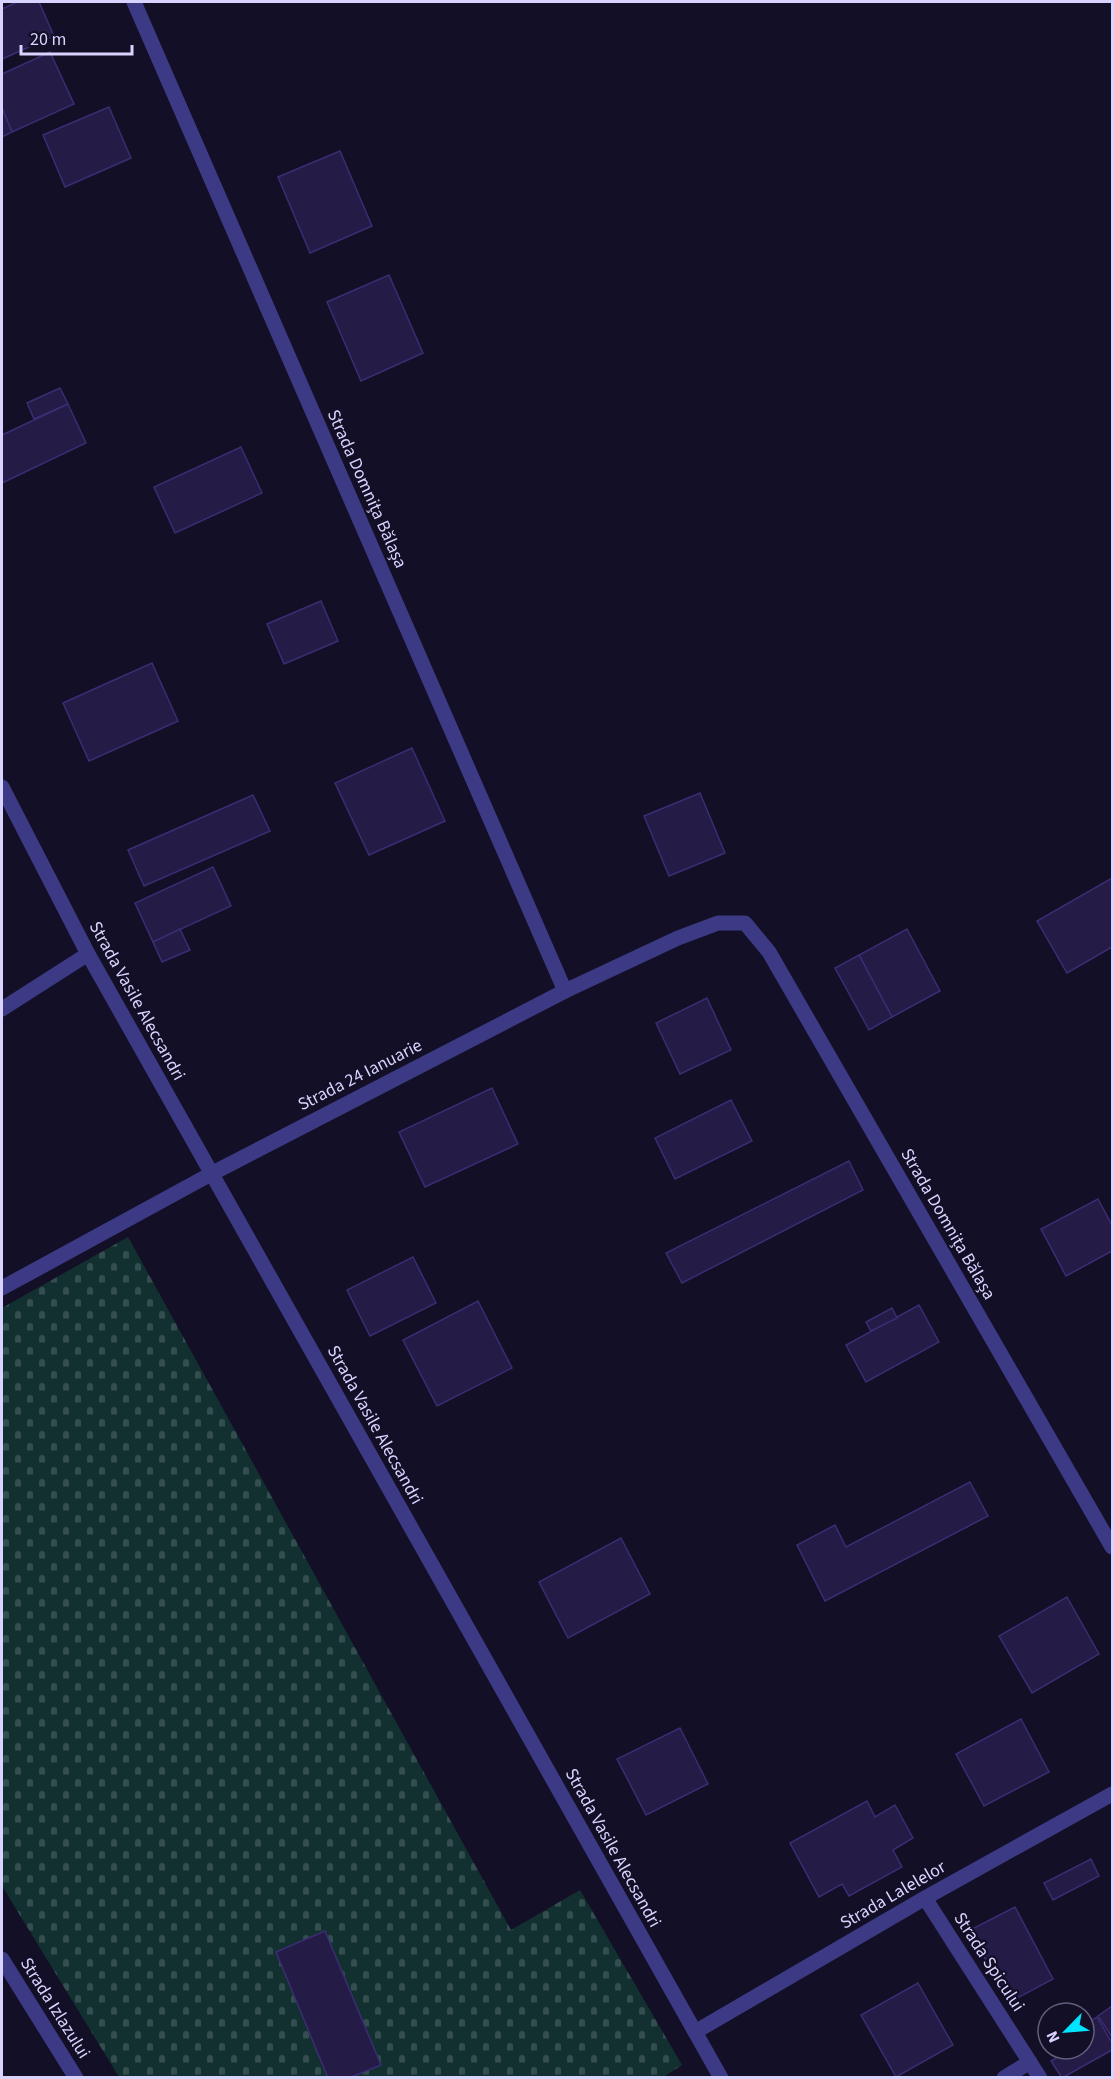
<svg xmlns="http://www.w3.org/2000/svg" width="1114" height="2079" viewBox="0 0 1114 2079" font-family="'Source Sans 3',sans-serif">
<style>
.cemetery{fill:url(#cemetery-stones)}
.building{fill:#241b47;stroke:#3b2d73;stroke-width:1.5}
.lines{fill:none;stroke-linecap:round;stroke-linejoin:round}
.minor{stroke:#3d3a85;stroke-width:15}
.labels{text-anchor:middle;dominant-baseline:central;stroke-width:4.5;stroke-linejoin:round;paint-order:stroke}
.street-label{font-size:18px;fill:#d9d4ff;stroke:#130f26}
</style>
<defs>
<pattern id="cemetery-stones" width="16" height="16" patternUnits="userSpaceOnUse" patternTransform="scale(1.5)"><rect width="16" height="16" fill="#12302f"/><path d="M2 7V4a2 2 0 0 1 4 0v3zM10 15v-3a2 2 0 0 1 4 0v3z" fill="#344d4e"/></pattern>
</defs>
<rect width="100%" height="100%" fill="#130f26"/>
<polygon class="cemetery" points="128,1237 511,1930 580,1890 682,2065 662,2078 119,2077 2,1886 2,1308"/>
<g class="building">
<polygon points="17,2 39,2 54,36 2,59 2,9"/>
<polygon points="50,52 74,104 12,132 2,108 2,74"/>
<polygon points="109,107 131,158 65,187 43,135"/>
<polygon points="2,108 12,132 2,137"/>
<polygon points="340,151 372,226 310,253 278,177"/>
<polygon points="389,275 423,353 361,381 327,302"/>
<polygon points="60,388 68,404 34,419 27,403"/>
<polygon points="68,404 86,443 2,483 2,435"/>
<polygon points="241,447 262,493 175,533 154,487"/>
<polygon points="321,601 338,641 284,664 267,624"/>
<polygon points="152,663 178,721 89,761 63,703"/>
<polygon points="412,748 445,821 369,855 335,783"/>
<polygon points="700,793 725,853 669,876 644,816"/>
<polygon points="253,795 270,831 144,886 128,850"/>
<polygon points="213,867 231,906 153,942 135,903"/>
<polygon points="1112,878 1112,947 1067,973 1037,921"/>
<polygon points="180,929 190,950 162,962 153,942"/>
<polygon points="907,929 940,991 892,1017 859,955"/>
<polygon points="859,955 892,1017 869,1030 835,968"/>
<polygon points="707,998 731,1050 680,1074 656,1023"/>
<polygon points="492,1088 518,1144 425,1187 399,1132"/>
<polygon points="731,1100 752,1141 675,1179 655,1138"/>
<polygon points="849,1161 863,1190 682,1283 666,1253"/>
<polygon points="1098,1199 1112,1225 1112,1251 1066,1276 1041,1229"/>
<polygon points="413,1257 436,1303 370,1336 347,1290"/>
<polygon points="478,1301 512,1368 437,1406 403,1340"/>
<polygon points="919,1305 939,1342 866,1382 846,1345"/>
<polygon points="892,1308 897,1318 871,1331 866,1322"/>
<polygon points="970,1482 988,1516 825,1601 797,1545 835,1525 846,1547"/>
<polygon points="621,1538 650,1594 568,1638 539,1582"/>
<polygon points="1067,1597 1099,1654 1032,1693 999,1636"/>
<polygon points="1021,1719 1049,1772 984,1806 956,1754"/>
<polygon points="680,1728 708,1784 646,1815 617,1759"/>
<polygon points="867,1801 875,1817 895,1805 913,1838 893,1850 902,1867 849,1896 842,1884 819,1897 790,1843"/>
<polygon points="1091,1859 1099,1876 1053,1900 1044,1883"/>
<polygon points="1015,1907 1053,1979 1008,2003 970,1930"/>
<polygon points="325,1931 381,2065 349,2078 328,2078 276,1952"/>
<polygon points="918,1983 953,2045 896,2077 861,2015"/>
<polygon points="1112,2006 1112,2037 1098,2016"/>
<polygon points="1097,2017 1112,2043 1112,2050 1062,2078 1051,2061 1071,2049 1084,2049 1084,2025"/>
</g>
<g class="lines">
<g class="minor">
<polyline points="134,2 565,991"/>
<polyline points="2,787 88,954 721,2078"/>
<polyline points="2,1009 88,954"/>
<polyline points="2,1288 211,1174 565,991 678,938 718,923 745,923 769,952 1112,1547"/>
<polyline points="925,1898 1040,2078"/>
<polyline points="2,1959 76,2078"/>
<polyline points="695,2032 925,1898 1112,1794"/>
<polyline points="1004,2078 1030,2062"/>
</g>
</g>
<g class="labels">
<g class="street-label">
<text transform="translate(367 489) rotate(66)">Strada Domnița Bălașa</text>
<text transform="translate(137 1001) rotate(61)">Strada Vasile Alecsandri</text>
<text transform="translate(360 1075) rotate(-27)">Strada 24 Ianuarie</text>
<text transform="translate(948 1224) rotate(60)">Strada Domnița Bălașa</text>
<text transform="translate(375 1425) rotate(61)">Strada Vasile Alecsandri</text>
<text transform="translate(613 1848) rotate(61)">Strada Vasile Alecsandri</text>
<text transform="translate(893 1895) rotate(-30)">Strada Lalelelor</text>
<text transform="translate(989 1962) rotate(57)">Strada Spicului</text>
<text transform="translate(55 2008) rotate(58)">Strada Izlazului</text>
</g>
</g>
<rect width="1114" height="2079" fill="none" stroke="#d9d4ff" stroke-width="6"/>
<g transform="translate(1066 2031) rotate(245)"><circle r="28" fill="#130f26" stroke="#625e7d" stroke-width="1.5"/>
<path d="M0-4.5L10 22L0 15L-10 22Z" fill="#00e5ff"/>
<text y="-9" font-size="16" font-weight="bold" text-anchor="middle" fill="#d9d4ff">N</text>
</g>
<path d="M21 45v9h111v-9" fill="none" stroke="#d9d4ff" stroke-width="3"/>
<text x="30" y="45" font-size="18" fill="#d9d4ff" stroke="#130f26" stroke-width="4.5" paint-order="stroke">20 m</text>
</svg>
